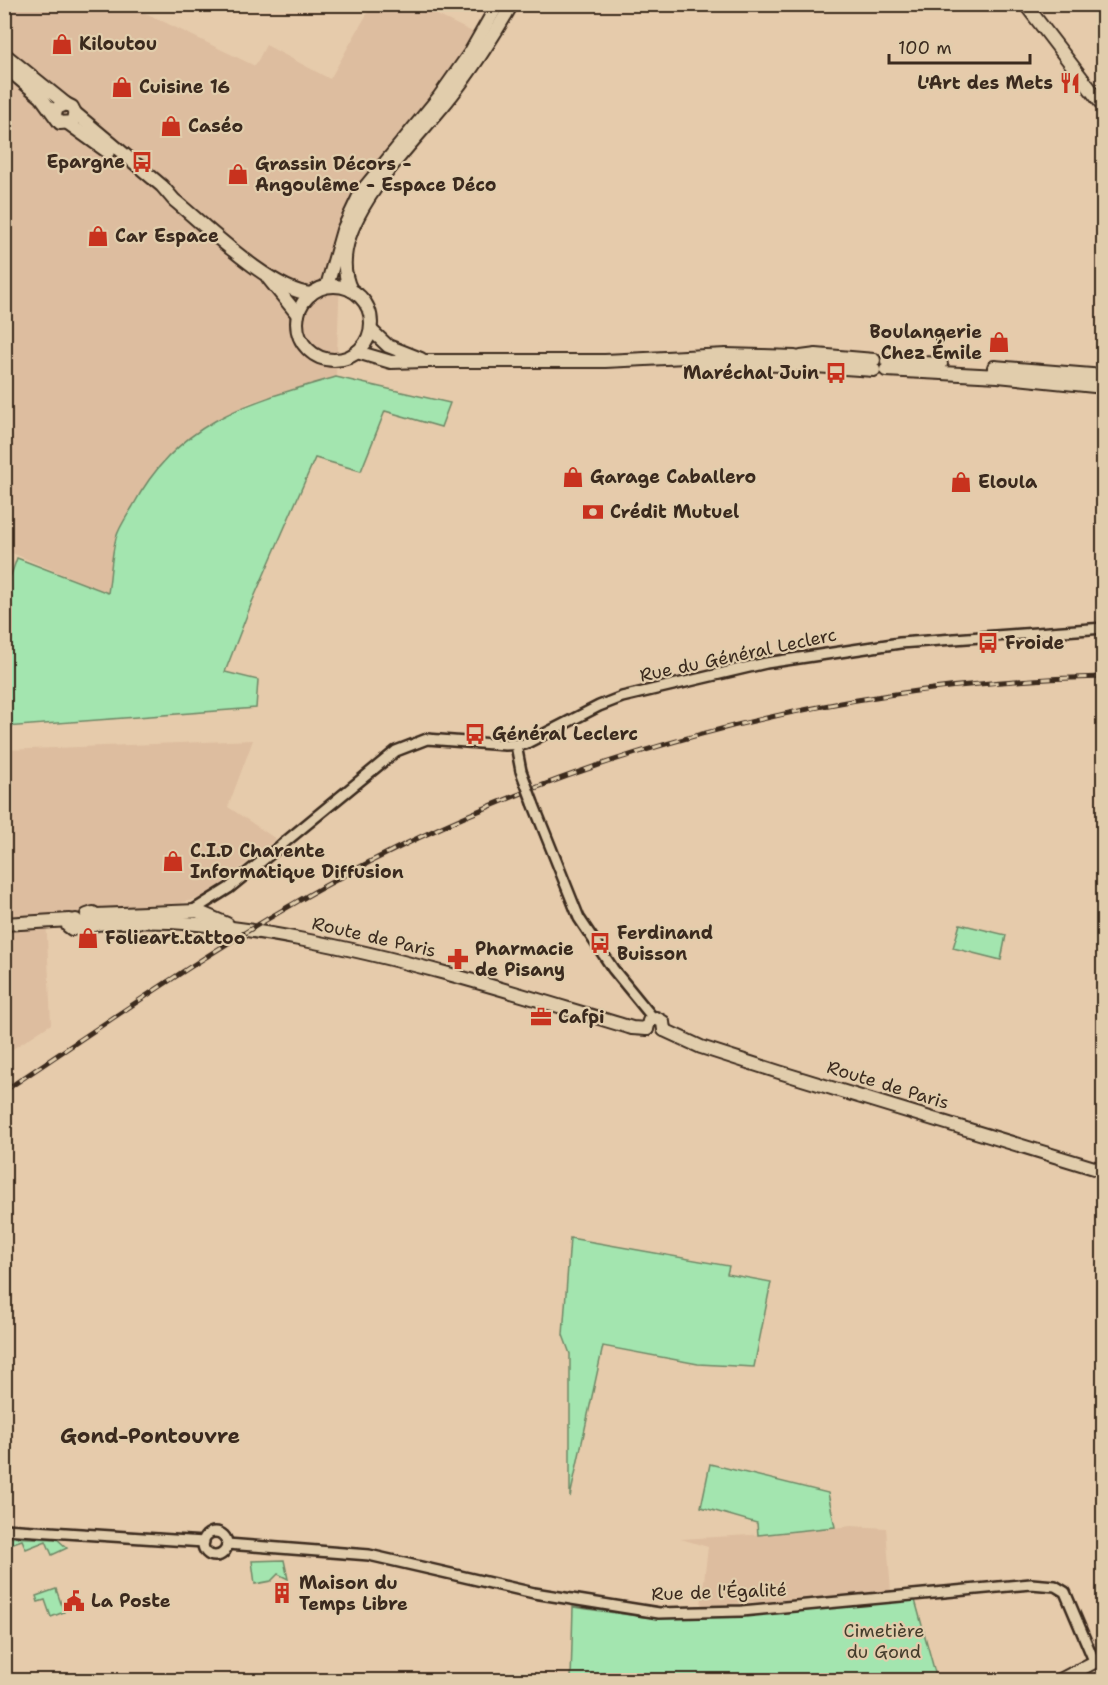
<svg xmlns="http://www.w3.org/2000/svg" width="1108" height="1685" viewBox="0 0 1108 1685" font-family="'Shantell Sans',sans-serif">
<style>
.built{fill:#ddbd9f}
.green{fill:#a3e5af;stroke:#6f8866;stroke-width:1.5}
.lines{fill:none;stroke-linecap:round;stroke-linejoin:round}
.minor-casing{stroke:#3b2a1e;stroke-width:14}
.major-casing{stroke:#3b2a1e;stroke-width:16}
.minor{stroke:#e1cdac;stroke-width:9}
.major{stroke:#e1cdac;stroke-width:12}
.rail-casing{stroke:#3b2a1e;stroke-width:5}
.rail{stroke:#e1cdac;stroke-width:3;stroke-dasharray:9;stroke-linecap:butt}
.minor-bridge-casing{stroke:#3b2a1e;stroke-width:14;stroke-linecap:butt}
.minor-bridge{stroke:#e1cdac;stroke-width:9}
.labels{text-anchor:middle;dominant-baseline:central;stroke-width:4.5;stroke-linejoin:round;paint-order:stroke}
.poi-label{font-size:18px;font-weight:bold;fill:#3b2a1e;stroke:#e1cdac;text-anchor:start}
.street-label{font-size:18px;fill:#3b2a1e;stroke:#e1cdac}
.park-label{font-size:18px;fill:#453d2c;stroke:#e1cdac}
.quarter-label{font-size:21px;font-weight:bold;fill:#3b2a1e;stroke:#e1cdac}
</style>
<rect width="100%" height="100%" fill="#e6cbab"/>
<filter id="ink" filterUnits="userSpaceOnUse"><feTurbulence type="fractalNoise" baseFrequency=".0167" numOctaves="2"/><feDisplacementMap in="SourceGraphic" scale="12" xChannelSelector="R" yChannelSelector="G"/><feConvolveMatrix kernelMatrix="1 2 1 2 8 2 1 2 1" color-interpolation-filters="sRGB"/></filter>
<g filter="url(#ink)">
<g class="built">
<polygon points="4,5 129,5 255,66 266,45 330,79 372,5 416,5 485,38 420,127 341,254 336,377 248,403 116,537 108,593 5,550"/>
<polygon points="253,740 228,807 276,839 216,888 200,898 180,903 46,915 51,1024 5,1054 5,750"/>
<polygon points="851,1526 886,1528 891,1592 701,1606 708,1547 681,1539 786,1533"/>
</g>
<g class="green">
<path d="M336 377 450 403 441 427 385 411 361 471 315 458 252 602 225 672 258 680 256 708 5 727V592L17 558 108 593C111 575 111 556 116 538 119 527 127 516 133 506 178 420 250 402 336 377Z"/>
<polygon points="960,924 1006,935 1001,960 953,948"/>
<polygon points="570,1238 729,1266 727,1274 771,1282 754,1367 698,1364 603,1346 570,1497 570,1354 563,1335"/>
<polygon points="710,1464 828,1493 835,1527 758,1535 757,1523 701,1507"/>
<polygon points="5,1537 57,1539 67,1548 52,1555 46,1541 26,1549 22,1540 5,1546"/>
<polygon points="284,1560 288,1579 278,1574 271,1581 255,1584 252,1561"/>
<polygon points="56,1589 64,1612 51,1617 45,1600 38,1602 36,1596"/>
<polygon points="915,1600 937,1680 571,1680 573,1607 644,1617 691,1618"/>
</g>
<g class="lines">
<defs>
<g id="minor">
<polyline points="516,745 521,771"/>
<polyline points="533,803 579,918 613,969 653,1018"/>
<polyline points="192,911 229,888 396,751 427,739 505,745 525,744 599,706 622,697 766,663 900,643 1104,628"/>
<polyline points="4,1529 204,1542"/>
<circle cx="215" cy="1544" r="12"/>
<polyline points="227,1544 369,1555 534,1593 659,1613 742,1611 1031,1584 1055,1586 1065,1592 1095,1663"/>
</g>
<g id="major">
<polyline points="1025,4 1104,107"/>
<polyline points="4,54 66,104"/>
<polyline points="4,66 41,97 60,123 72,122 75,113 72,107 66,104 57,108 55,114"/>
<path d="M75 113 162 186 174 200C207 227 270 290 311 294"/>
<polyline points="69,124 108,152"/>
<polyline points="268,278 298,315"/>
<polyline points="327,286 343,230 361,192 439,97 470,53 498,4"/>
<circle cx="334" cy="323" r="37"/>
<path d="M351 290C319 228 417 141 451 96 474 67 493 37 512 4"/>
<polyline points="371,330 388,346 421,359"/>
<polyline points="357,352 391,362 425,361 605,361 726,355 795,357"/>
<polyline points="801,357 816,355 874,360"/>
<polyline points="887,361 941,364"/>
<polyline points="690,364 795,365"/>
<polyline points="800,365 874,370"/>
<polyline points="994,367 1104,376"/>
<polyline points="886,370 998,376 1104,387"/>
<polyline points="96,915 197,911 227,924"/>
<polyline points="4,924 70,920"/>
<path d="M96 924C164 917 231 926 299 939 412 960 521 995 632 1028L647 1029"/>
<polyline points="76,928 76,920 68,922 68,926 72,929 94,925 98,921 96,915 93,913 87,915 88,925"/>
<polyline points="647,1029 649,1021 656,1018 663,1022 664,1030"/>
<polyline points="664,1030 701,1047 779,1072 1104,1171"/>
<polyline points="1060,1680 1104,1657"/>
</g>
</defs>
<use href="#minor" class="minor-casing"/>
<use href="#major" class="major-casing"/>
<use href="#minor" class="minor"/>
<use href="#major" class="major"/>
<defs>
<path id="rail" d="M4 1091C109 1021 213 948 323 887 560 755 832 682 1104 677"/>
</defs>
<use href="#rail" class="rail-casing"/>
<use href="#rail" class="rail"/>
<defs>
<polyline id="minor-bridge" points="521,771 533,803"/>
</defs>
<use href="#minor-bridge" class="minor-bridge-casing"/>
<use href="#minor-bridge" class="minor-bridge"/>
</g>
</g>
<defs>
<symbol id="shop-bare" viewBox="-9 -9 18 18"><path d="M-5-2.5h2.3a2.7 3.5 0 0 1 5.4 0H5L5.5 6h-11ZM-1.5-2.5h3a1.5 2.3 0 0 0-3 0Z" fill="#c8321e" stroke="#e1cdac" stroke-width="2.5" paint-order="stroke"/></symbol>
<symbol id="restaurant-bare" viewBox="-9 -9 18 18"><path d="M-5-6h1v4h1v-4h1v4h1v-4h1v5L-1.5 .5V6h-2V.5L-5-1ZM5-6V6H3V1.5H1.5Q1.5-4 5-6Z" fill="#c8321e" stroke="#e1cdac" stroke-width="2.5" paint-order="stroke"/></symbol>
<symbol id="bus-bare" viewBox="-9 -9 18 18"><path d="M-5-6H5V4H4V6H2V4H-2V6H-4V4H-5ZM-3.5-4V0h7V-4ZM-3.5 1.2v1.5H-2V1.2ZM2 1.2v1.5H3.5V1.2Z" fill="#c8321e" stroke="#e1cdac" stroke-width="2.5" paint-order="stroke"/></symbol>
<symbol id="bank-bare" viewBox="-9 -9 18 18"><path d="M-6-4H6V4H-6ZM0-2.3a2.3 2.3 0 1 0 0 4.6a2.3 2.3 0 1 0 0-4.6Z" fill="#c8321e" stroke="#e1cdac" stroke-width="2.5" paint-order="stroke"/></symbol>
<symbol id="pharmacy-bare" viewBox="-9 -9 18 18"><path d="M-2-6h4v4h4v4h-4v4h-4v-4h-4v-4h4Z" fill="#c8321e" stroke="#e1cdac" stroke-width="2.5" paint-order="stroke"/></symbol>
<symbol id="office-bare" viewBox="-9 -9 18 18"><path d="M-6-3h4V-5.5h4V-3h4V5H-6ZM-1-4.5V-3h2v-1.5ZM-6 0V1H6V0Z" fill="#c8321e" stroke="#e1cdac" stroke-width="2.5" paint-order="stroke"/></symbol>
<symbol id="building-bare" viewBox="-9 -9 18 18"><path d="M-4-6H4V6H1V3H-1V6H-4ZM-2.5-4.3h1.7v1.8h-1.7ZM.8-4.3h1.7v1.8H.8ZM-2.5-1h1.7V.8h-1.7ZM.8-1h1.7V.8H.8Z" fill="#c8321e" stroke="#e1cdac" stroke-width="2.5" paint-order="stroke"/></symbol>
<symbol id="civic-bare" viewBox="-9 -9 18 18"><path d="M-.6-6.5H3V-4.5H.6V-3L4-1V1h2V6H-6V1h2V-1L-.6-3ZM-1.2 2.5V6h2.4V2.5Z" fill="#c8321e" stroke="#e1cdac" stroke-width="2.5" paint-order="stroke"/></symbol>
</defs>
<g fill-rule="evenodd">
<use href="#shop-bare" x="47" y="29" width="30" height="30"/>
<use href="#restaurant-bare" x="1055" y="68" width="30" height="30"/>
<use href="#shop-bare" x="107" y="72" width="30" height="30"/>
<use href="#shop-bare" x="156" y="111" width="30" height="30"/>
<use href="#bus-bare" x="127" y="147" width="30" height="30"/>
<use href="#shop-bare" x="223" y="159" width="30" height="30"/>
<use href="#shop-bare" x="83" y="221" width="30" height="30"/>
<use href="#shop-bare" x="984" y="327" width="30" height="30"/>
<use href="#bus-bare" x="821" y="358" width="30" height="30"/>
<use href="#shop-bare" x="558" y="462" width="30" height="30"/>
<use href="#shop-bare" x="946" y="467" width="30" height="30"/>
<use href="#bank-bare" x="578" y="497" width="30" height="30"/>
<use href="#bus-bare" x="973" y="628" width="30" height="30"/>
<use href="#bus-bare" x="460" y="719" width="30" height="30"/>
<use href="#shop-bare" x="158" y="846" width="30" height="30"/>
<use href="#shop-bare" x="73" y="923" width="30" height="30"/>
<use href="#bus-bare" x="585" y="928" width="30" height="30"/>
<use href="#pharmacy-bare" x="443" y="944" width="30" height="30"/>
<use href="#office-bare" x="526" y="1002" width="30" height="30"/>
<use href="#building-bare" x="267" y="1578" width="30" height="30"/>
<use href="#civic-bare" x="59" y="1586" width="30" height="30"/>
</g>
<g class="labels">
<g class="poi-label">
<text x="79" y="44">Kiloutou</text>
<text x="1053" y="83" text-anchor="end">L'Art des Mets</text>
<text x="139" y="87">Cuisine 16</text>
<text x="188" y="126">Caséo</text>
<text x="125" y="162" text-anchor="end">Epargne</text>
<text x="255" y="164">Grassin Décors -<tspan x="255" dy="21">Angoulême - Espace Déco</tspan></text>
<text x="115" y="236">Car Espace</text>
<text x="982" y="332" text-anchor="end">Boulangerie<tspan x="982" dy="21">Chez Émile</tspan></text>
<text x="819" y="373" text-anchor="end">Maréchal Juin</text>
<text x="590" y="477">Garage Caballero</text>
<text x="978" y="482">Eloula</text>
<text x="610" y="512">Crédit Mutuel</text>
<text x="1005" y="643">Froide</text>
<text x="492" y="734">Général Leclerc</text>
<text x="190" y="851">C.I.D Charente<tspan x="190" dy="21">Informatique Diffusion</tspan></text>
<text x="617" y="933">Ferdinand<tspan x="617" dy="21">Buisson</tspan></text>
<text x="105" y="938">Folieart.tattoo</text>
<text x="475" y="949">Pharmacie<tspan x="475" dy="21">de Pisany</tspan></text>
<text x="558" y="1017">Cafpi</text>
<text x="299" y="1583">Maison du<tspan x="299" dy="21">Temps Libre</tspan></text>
<text x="91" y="1601">La Poste</text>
</g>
<g class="street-label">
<text transform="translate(738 655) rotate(-12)">Rue du Général Leclerc</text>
<text transform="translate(374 937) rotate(13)">Route de Paris</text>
<text transform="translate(888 1085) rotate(17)">Route de Paris</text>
<text transform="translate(719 1592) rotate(-2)">Rue de l'Égalité</text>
</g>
<g class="park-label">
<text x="884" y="1631">Cimetière<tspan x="884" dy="21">du Gond</tspan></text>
</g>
<g class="quarter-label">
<text x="150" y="1436">Gond-Pontouvre</text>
</g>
</g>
<rect width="1108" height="1685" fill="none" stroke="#e1cdac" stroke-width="24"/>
<rect x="12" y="12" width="1084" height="1661" fill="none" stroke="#3b2a1e" stroke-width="2" filter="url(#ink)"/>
<path d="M889 54v9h141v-9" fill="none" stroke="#3b2a1e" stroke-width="3"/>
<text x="898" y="54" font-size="18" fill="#3b2a1e" stroke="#e1cdac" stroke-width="4.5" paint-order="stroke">100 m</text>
</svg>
